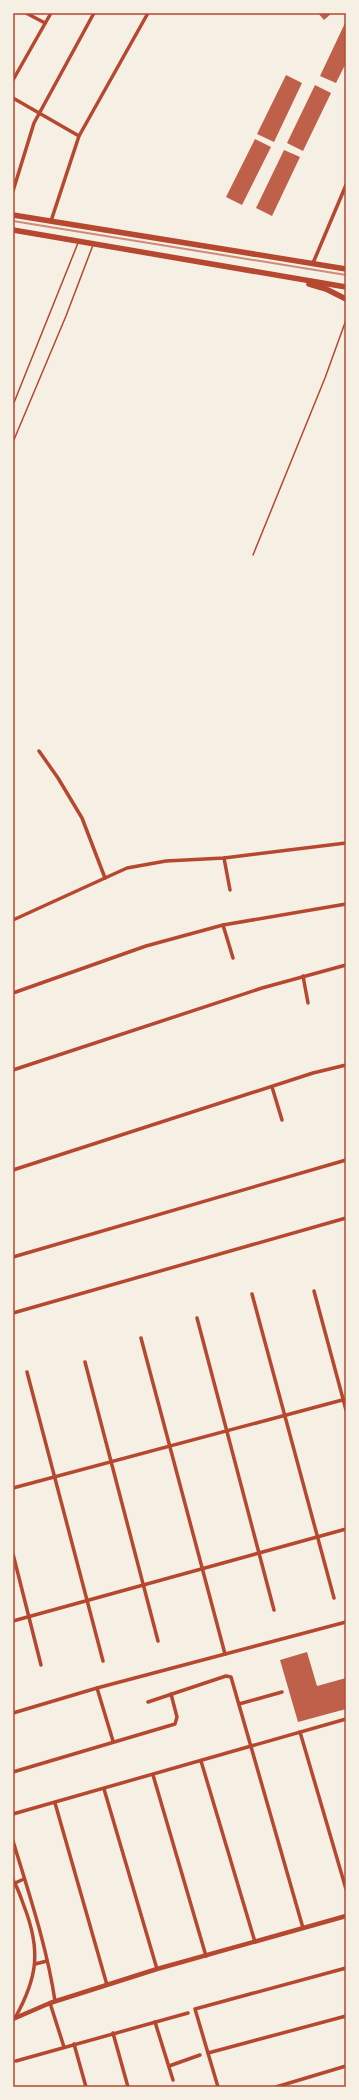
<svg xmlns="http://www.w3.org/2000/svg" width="359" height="2100" viewBox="0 0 359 2100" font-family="Helvetica,sans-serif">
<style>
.building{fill:#bf614a}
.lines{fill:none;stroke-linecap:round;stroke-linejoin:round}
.service{stroke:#b5482f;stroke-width:1.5}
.minor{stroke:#b5482f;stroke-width:3.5}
.tertiary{stroke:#b5482f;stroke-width:4.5}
.primary{stroke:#b5482f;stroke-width:5.5}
.rail{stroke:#cf8b77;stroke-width:2}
.neatline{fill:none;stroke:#b5482f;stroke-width:1.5}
</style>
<rect width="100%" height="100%" fill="#f6efe4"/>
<g class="building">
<polygon points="318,13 332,13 324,20"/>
<polygon points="346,21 346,63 336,83 320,76"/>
<polygon points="286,75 302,83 274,142 257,134"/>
<polygon points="315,85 331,93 303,151 287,143"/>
<polygon points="255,139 271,147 242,205 226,197"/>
<polygon points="284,150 300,157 272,216 256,208"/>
<polygon points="307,1652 317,1686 346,1678 346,1709 298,1722 280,1660"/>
</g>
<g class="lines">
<g class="service">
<polyline points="13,405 78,243"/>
<polyline points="13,442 66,316 93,245"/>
<polyline points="253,555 325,378 346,320"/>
</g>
<g class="minor">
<polyline points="26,13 45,23"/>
<polyline points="13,80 51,13"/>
<polyline points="13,98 79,136"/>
<polyline points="13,191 34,123 94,13"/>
<polyline points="51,221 79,136 148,13"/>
<polyline points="313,263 346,185"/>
<polyline points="39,751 58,778 82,818 105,878"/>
<polyline points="224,858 230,890"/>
<polyline points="13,920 127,868 166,861 224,858 346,843"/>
<polyline points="223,925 233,958"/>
<polyline points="303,976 308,1003"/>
<polyline points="13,993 146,946 223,925 346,904"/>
<polyline points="13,1070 262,988 346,965"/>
<polyline points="272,1087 282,1120"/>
<polyline points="13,1170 313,1073 346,1065"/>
<polyline points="13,1257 346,1160"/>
<polyline points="314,1291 346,1410"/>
<polyline points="252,1294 334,1598"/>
<polyline points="13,1313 346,1218"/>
<polyline points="197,1318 274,1610"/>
<polyline points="141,1338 225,1654"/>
<polyline points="85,1362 158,1641"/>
<polyline points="27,1372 103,1661"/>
<polyline points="13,1488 346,1399"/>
<polyline points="13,1554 41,1665"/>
<polyline points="13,1621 346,1529"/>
<polyline points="97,1688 113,1741"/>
<polyline points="148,1702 226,1676 231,1677 303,1928"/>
<polyline points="239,1704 282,1692"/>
<polyline points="13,1713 97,1688 346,1622"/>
<polyline points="300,1732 346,1889"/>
<polyline points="201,1761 255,1942"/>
<polyline points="13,1772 175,1724 177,1717 171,1694"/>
<polyline points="153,1775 206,1956"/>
<polyline points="104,1789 157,1969"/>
<polyline points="55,1803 107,1985"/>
<polyline points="13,1814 346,1719"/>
<path d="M13 1841C29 1894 47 1947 55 2001"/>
<path d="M13 1880C18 1888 21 1898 24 1906 41 1950 38 1977 15 2018"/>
<polyline points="15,1883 24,1879"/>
<polyline points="35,1964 47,1961"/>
<polyline points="50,2003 64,2047"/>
<polyline points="155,2022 173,2080"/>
<polyline points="113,2033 128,2087"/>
<polyline points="74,2044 86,2087"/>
<polyline points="208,2053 346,2016"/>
<polyline points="16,2061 188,2013"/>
<polyline points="169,2066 200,2055"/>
<polyline points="218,2087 195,2009 346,1968"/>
<polyline points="276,2087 346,2066"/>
</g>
<polyline class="tertiary" points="13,2019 50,2003 157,1969 346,1916"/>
<g class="primary">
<polyline points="13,215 346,269"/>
<polyline points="13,230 346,287"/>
<polyline points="309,284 326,289 346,299"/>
</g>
<polyline class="rail" points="13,221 346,275"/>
</g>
<rect width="359" height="2100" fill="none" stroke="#f6efe4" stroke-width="28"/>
<rect x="14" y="14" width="331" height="2072" class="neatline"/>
</svg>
